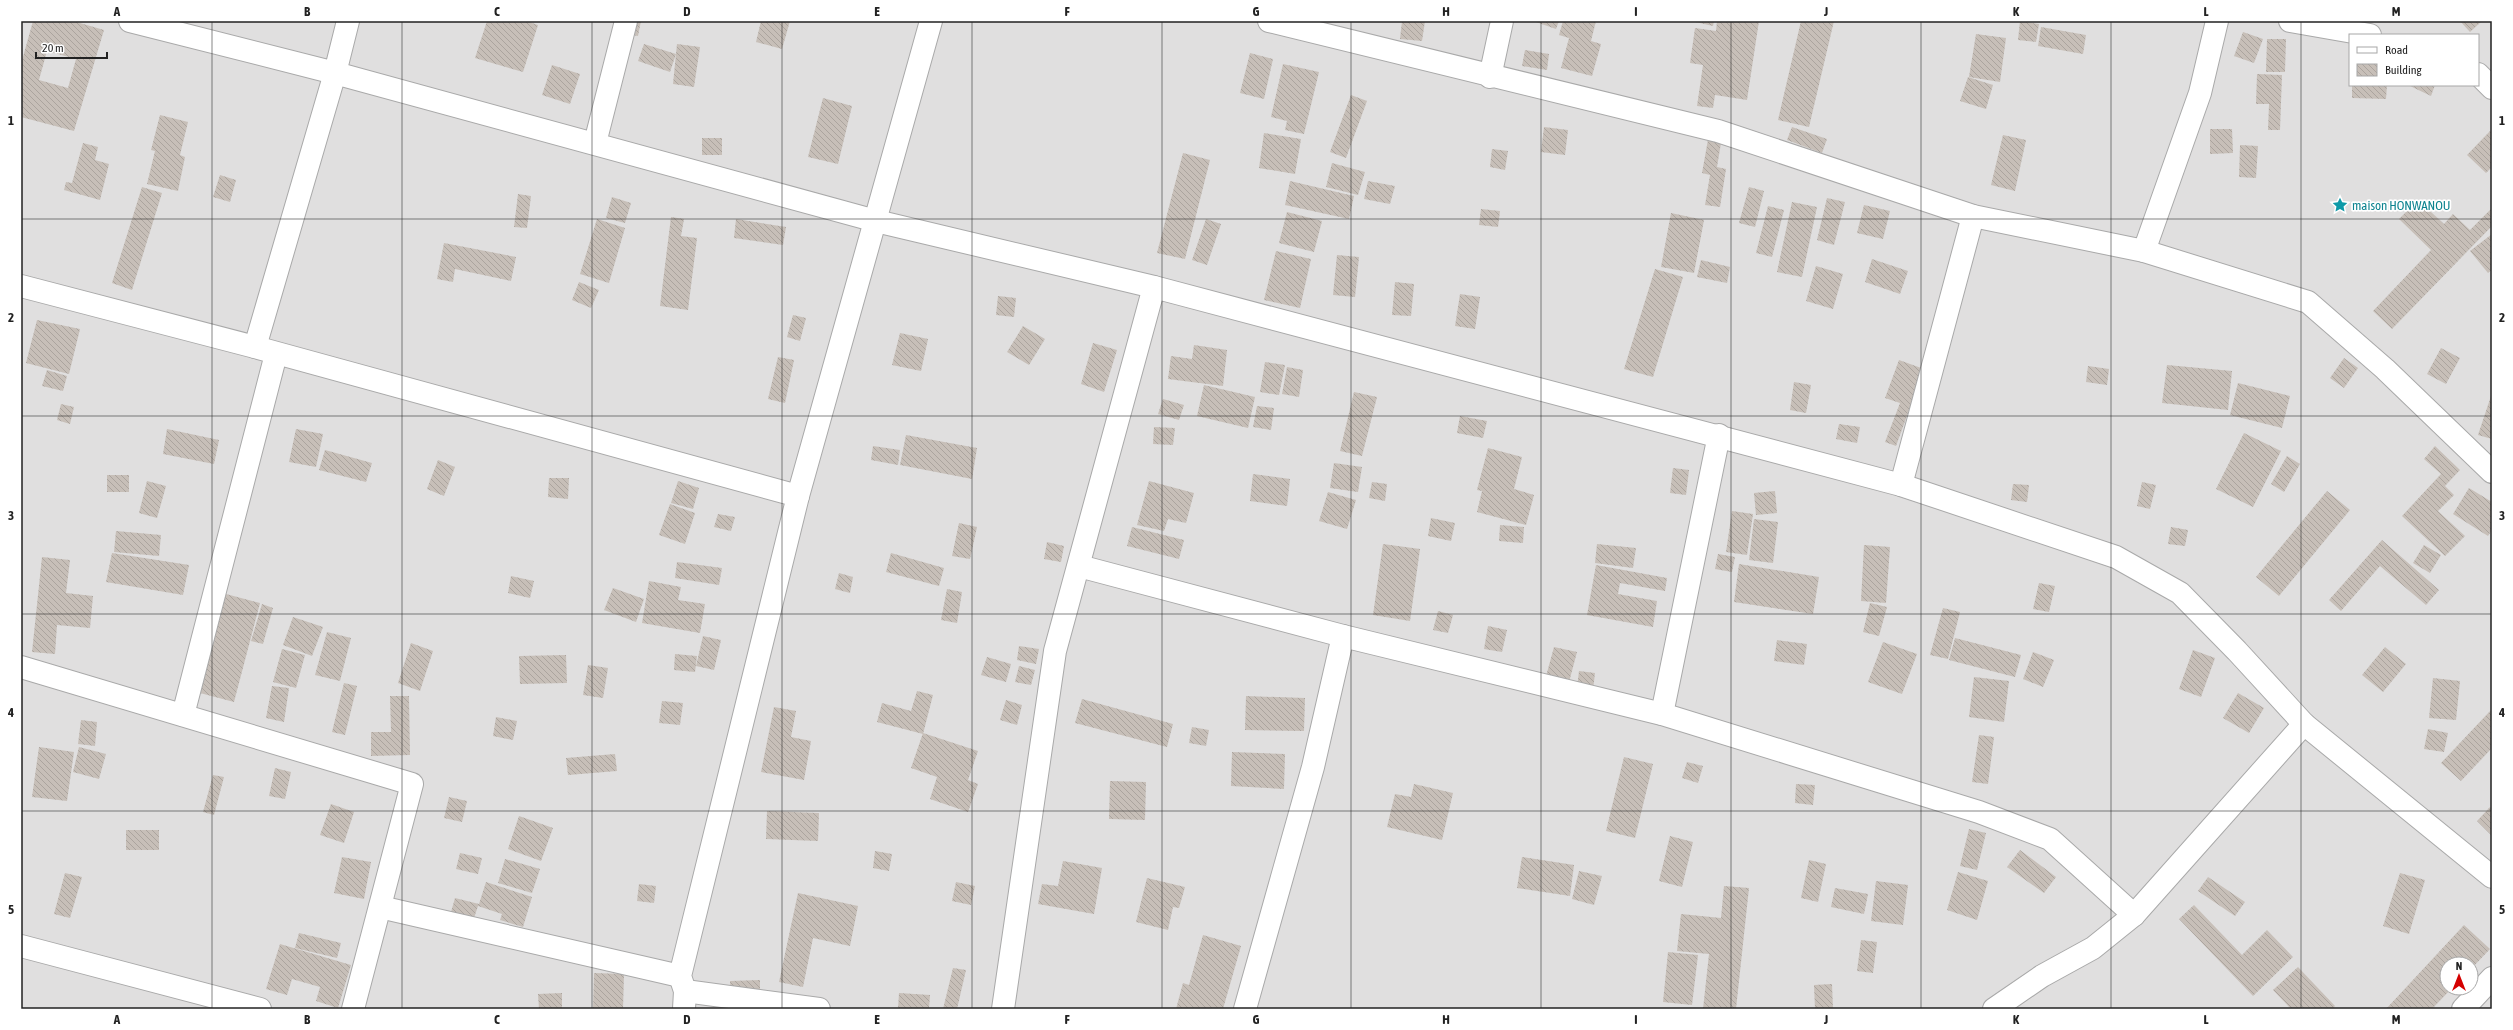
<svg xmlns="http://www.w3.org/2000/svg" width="2513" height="1030" viewBox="0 0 2513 1030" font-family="'Asap Condensed',sans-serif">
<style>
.residential{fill:#e0dfdf;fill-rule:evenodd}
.building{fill:url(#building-back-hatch);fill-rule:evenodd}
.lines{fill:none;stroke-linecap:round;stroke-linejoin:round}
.minor-casing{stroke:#a9a9a9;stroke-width:24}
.minor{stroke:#fff;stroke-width:22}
.grid{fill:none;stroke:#222;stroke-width:1;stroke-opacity:0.55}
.labels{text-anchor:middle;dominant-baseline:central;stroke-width:3.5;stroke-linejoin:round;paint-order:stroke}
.culture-label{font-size:13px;fill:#0d838f;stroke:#fff;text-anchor:start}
.neatline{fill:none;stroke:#222;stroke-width:1.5}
.grid-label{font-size:13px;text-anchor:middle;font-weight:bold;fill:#222}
</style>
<defs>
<pattern id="building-back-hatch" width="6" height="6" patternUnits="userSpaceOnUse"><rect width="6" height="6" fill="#c7bfb8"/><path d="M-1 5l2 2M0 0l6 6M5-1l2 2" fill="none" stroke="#aba49e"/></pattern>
</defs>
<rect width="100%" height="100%" fill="#f2efe9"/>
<path class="residential" d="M21 21H2492V1009H21ZM2350 35H2478V85H2350ZM2447 964H2471V988H2447Z"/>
<g class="building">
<path d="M33 21H73L104 30 74 131 21 117V64ZM47 51 76 59 68 88 39 80Z"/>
<polygon points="487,21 526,21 538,25 523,72 475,58"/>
<polygon points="622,21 641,21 638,36 619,33"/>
<polygon points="761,21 790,21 782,49 756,42"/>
<polygon points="1402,21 1425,21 1422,41 1400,39"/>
<polygon points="1533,21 1559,21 1556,29"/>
<polygon points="1563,21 1596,21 1591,41 1601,44 1592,76 1561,68 1569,38 1559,35"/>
<polygon points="1691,21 1714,21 1713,26"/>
<polygon points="1717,21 1759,21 1747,100 1715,95 1713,108 1697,106 1703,65 1690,63 1695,28 1716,31"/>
<polygon points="1801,21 1834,21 1809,127 1778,120"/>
<polygon points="2020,21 2039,24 2036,42 2018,40"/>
<polygon points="2460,21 2482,21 2470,32"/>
<polygon points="2041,27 2086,35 2083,54 2038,46"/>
<polygon points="2243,32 2263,39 2254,63 2234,56"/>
<polygon points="1976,34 2006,38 2000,82 1969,77"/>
<polygon points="2267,39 2286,39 2285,72 2266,72"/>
<polygon points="644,44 676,54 670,72 638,61"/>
<polygon points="677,44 700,47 694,87 673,84"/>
<polygon points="1525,50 1549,54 1547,70 1522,66"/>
<polygon points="1250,53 1273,59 1264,99 1240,93"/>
<polygon points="1283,64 1319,72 1304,134 1285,130 1287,121 1271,117"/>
<polygon points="552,65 580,74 570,104 542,95"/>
<polygon points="2257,74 2282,75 2280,130 2268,130 2269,104 2256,104"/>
<polygon points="1968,77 1993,85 1986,109 1960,101"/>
<polygon points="2352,85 2387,85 2386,99 2352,98"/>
<polygon points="2408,85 2435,85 2431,96"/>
<polygon points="1351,95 1367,101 1346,158 1330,152"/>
<polygon points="823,98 852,106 838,164 808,157"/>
<polygon points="160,115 188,122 180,155 185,157 178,191 147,184 155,151 151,150"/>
<polygon points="1544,127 1568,130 1565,155 1541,152"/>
<polygon points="1792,127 1827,139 1822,153 1787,140"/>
<polygon points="2210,129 2232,129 2233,153 2210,154"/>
<polygon points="2491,130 2492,167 2486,173 2467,155"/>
<polygon points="1264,133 1301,139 1295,174 1259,168"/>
<polygon points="1709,134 1722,137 1717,167 1726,169 1720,207 1705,205 1710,175 1702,173"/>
<polygon points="2003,135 2026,140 2015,191 1991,185"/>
<rect x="702" y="138" width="20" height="17"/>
<polygon points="83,143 98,147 95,160 109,164 100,200 64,190 66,182 72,183"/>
<polygon points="2240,145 2258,146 2256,178 2239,177"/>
<polygon points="1492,149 1508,151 1505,170 1490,167"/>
<polygon points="1183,153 1210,160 1185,259 1157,253"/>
<polygon points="1332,163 1365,172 1358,195 1326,187"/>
<polygon points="220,175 236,180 230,202 213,197"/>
<polygon points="1290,181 1354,196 1349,219 1285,205"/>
<polygon points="1368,181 1395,186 1390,204 1364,199"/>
<polygon points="142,187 162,193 132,290 112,283"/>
<polygon points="1749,187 1764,191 1755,227 1739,223"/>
<polygon points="518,194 531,196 527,228 514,227"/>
<polygon points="612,197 631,203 625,223 606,218"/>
<polygon points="1827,198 1845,202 1834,245 1817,240"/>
<polygon points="2418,200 2444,224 2453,214 2470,230 2492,208 2492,226 2392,329 2373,311 2431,250 2399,219"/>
<polygon points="1792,202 1817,207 1802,277 1777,272"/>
<polygon points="1864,205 1890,211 1883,239 1857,233"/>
<polygon points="1768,206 1784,210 1772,257 1756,253"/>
<polygon points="1481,209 1500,211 1498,227 1479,225"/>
<polygon points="1287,212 1322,221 1314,252 1279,243"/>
<polygon points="1671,213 1704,220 1694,273 1661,267"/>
<polygon points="671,217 684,219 681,236 697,238 688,310 660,306"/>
<polygon points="597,219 625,228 609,283 580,274"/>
<polygon points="736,219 786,227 783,245 734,238"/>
<polygon points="1206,219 1221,224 1207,265 1192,260"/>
<polygon points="2492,234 2492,270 2488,273 2470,251"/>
<polygon points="444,243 516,257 511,281 455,269 453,282 437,279"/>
<polygon points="1276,251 1311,259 1300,308 1264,300"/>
<polygon points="1337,255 1359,257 1355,297 1333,295"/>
<polygon points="1872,259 1908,271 1900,294 1865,282"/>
<polygon points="1701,260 1730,267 1727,283 1697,277"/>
<polygon points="1816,266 1843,274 1833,309 1806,301"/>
<polygon points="1655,269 1683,277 1653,377 1624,369"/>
<polygon points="579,282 599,290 591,308 572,300"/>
<polygon points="1395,282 1414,284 1411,316 1392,315"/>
<polygon points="1460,294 1480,297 1475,329 1455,326"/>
<polygon points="998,296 1016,298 1014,317 996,315"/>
<polygon points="793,315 806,318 800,341 787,337"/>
<polygon points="37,320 80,329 69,374 26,363"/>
<polygon points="1023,326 1045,339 1029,365 1007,352"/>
<polygon points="900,333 928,339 921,371 892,365"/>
<polygon points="1093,343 1117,350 1104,392 1081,384"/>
<polygon points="1194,345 1227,350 1223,386 1168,379 1171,356 1192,359"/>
<polygon points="2441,348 2460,358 2446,384 2427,374"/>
<polygon points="778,357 794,360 785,403 768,399"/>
<polygon points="2344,358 2358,368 2344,388 2330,378"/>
<polygon points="1899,360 1924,369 1896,446 1885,442 1900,403 1885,398"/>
<polygon points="1265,362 1285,365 1279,395 1260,392"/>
<polygon points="2167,365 2232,371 2228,410 2162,403"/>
<polygon points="2088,366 2109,369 2107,385 2086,382"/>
<polygon points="1287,367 1303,370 1299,397 1282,394"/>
<polygon points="47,370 67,376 63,391 42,386"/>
<polygon points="1794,382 1811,385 1806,413 1790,410"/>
<polygon points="2238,383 2290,396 2282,428 2230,415"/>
<polygon points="1204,385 1255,397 1248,428 1197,416"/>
<polygon points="1354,392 1377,397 1362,456 1340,451"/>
<polygon points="2492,393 2492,439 2478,435"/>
<polygon points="1163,399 1184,405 1179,420 1158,414"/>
<polygon points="61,404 74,407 70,424 57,420"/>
<polygon points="1257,406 1274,408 1271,430 1253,427"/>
<polygon points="1460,416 1487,421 1483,438 1457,433"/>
<polygon points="1839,424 1860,427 1857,443 1836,439"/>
<polygon points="1154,427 1175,428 1173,445 1153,444"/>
<polygon points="167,429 219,440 214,464 163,454"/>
<polygon points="296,429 323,434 316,467 289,462"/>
<polygon points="2244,433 2281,451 2253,507 2216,489"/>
<polygon points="906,435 977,448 972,479 900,465"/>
<polygon points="873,446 900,450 898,465 871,460"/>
<polygon points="2435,446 2460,470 2445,486 2454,495 2438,511 2465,536 2445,556 2402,516 2441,474 2424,459"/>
<polygon points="1488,448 1522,457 1514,489 1534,495 1526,525 1477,512 1482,491 1477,490"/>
<polygon points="325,450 372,463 366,482 319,470"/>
<polygon points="2287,456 2300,464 2284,492 2271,484"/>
<polygon points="438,460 455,467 444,496 427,489"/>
<polygon points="1334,463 1362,467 1358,492 1330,488"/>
<polygon points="1673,468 1689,470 1686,495 1670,493"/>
<polygon points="1253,474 1290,479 1287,506 1250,501"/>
<rect x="107" y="475" width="22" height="17"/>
<polygon points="549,478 569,478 568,499 548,497"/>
<polygon points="147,481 166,486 157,518 139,513"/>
<polygon points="678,481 699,488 693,509 671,503"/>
<polygon points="1149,481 1194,493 1186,523 1168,519 1164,531 1137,525"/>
<polygon points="1372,482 1387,484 1385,501 1369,498"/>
<polygon points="2142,482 2156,485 2150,509 2137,506"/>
<polygon points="2013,484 2029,485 2027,502 2011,500"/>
<polygon points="2469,488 2492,502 2492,530 2488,536 2453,514"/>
<polygon points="1775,491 1777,513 1756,515 1754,493"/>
<polygon points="2327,491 2350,510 2279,596 2256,577"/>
<polygon points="1328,492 1356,500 1347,529 1319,521"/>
<polygon points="670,504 695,513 685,544 659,535"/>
<polygon points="1732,511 1753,514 1747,555 1726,552"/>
<polygon points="718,514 735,517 731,531 714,527"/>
<polygon points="1431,518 1455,523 1451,541 1428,536"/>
<polygon points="1754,519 1778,522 1773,563 1749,560"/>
<polygon points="959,523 977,527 970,559 952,556"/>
<polygon points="1500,525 1524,527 1523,543 1499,541"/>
<polygon points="1132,527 1184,540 1179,559 1127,546"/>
<polygon points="2171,527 2188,530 2185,546 2168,544"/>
<polygon points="116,531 161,535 159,556 114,552"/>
<polygon points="2382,540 2439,590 2426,605 2380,566 2341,611 2329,600"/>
<polygon points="1047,542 1064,546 1061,562 1044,559"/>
<polygon points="1383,544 1420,549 1410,621 1373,615"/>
<polygon points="1597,544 1636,548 1633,568 1595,563"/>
<polygon points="1864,545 1890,547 1886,603 1861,601"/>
<polygon points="2424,545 2441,555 2430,573 2413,563"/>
<polygon points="112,553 189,565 183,595 106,582"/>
<polygon points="891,553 944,568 939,586 886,572"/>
<polygon points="1718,554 1735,557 1732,572 1715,569"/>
<polygon points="42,557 70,560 66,593 93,596 90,628 57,625 55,654 32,652"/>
<polygon points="677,562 722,568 719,585 675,578"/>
<polygon points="1739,564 1819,577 1813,614 1734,602"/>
<polygon points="1596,565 1667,578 1665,591 1620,583 1618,594 1657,601 1653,627 1587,615"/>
<polygon points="839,573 853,577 850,593 835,589"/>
<polygon points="511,576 534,581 530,598 508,593"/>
<polygon points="649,581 681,587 678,600 705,604 700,633 642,623"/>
<polygon points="2039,583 2055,586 2049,612 2033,609"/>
<polygon points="613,588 644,599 636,622 604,610"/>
<polygon points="947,589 962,592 957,623 941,620"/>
<polygon points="226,594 260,603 234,702 200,693"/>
<polygon points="1870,603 1887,607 1879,636 1863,632"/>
<polygon points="262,604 273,608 263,644 251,641"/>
<polygon points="1943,608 1960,612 1948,659 1930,655"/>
<polygon points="1438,611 1453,615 1448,633 1433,630"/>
<polygon points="293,617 323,627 312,656 283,645"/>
<polygon points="1488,626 1507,630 1502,652 1484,649"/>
<polygon points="327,632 351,638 340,681 315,675"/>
<polygon points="703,636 721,640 714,670 696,666"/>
<polygon points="1955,638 2021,655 2015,677 1949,660"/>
<polygon points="1777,640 1807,644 1804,665 1774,661"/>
<polygon points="1883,642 1917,654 1902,694 1868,682"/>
<polygon points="411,643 433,651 420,691 398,683"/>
<polygon points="1019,646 1039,649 1036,664 1017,660"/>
<polygon points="1554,647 1577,652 1568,686 1545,680"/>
<polygon points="2385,647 2406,664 2383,692 2362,675"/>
<polygon points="282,649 305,655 296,688 273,682"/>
<polygon points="2193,650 2215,658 2201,697 2179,689"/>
<polygon points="2033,652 2054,660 2043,687 2023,679"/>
<polygon points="675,654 697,656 695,672 674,670"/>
<polygon points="566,655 567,683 520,684 519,656"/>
<polygon points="987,657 1011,664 1006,682 981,675"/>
<polygon points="588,665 608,668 603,698 583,695"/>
<polygon points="1019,666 1035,670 1031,685 1015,682"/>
<polygon points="1579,671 1595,673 1593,690 1577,688"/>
<polygon points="1974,677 2009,681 2004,722 1969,717"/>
<polygon points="2433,678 2460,681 2456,720 2429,718"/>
<polygon points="344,683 357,686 345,735 332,732"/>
<polygon points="272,686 289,688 284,722 266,718"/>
<polygon points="917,691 933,695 923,734 877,722 882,703 911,711"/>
<polygon points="2238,693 2264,708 2249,733 2223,718"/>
<polygon points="390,696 409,696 410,755 371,756 371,732 391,732"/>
<polygon points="1246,696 1305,698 1304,731 1245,730"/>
<polygon points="1082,699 1173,724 1167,747 1075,723"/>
<polygon points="1006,700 1022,705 1017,725 1000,720"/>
<polygon points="662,701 683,703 680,725 659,723"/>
<polygon points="774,707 796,711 791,737 811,741 804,780 761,772"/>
<polygon points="2492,709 2492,748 2461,781 2441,763"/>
<polygon points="496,717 517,721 513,740 493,736"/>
<polygon points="81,720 97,722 95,746 78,744"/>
<polygon points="1192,727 1209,730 1206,746 1189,743"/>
<polygon points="2428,729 2448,733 2444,752 2424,749"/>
<polygon points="923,733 978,751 968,780 978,784 968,812 930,799 937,777 911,768"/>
<polygon points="1979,735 1994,737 1988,784 1972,782"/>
<polygon points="39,747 74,752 67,801 32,797"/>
<polygon points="79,747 106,754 99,779 73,772"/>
<polygon points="1232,752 1285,754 1284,789 1231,786"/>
<polygon points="615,754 617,771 568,775 566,758"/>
<polygon points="1624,757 1653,764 1635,838 1606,831"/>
<polygon points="1687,762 1703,766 1698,783 1682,778"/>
<polygon points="275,768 291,772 285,799 269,796"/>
<polygon points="213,775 224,777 214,815 203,812"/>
<polygon points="1110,781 1146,782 1145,820 1109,819"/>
<polygon points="1414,784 1453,793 1442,840 1387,827 1395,794 1411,797"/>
<polygon points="1796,784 1815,785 1813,805 1795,803"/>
<polygon points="449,797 467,801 462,822 444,818"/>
<polygon points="331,804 354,812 344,843 320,835"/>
<polygon points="2490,807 2492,809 2492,836 2477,821"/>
<polygon points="767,811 819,813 818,841 766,839"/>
<polygon points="519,816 553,828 541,861 508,849"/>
<polygon points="1969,829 1986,833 1977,870 1960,866"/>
<rect x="126" y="830" width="33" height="20"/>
<polygon points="1670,836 1693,842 1682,887 1659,881"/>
<polygon points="2020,850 2056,877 2044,893 2007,867"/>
<polygon points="875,851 892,854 889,871 873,868"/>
<polygon points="460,853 482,858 478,874 456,869"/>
<polygon points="342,857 371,862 364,899 334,893"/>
<polygon points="1522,857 1574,865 1570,896 1517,888"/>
<polygon points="505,859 540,869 532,893 498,883"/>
<polygon points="1809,860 1826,864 1818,902 1801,898"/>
<polygon points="1063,861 1102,868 1094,914 1038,904 1042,884 1058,886"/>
<polygon points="1579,871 1602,876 1594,905 1572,899"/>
<polygon points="1958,872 1988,881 1977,920 1947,910"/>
<polygon points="65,873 82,877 70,918 54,914"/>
<polygon points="2400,873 2425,880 2409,934 2383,926"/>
<polygon points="2208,877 2245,902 2235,916 2198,891"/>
<polygon points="1147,878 1185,887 1179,908 1173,907 1168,930 1136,922"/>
<polygon points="1876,881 1908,885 1903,925 1871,921"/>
<polygon points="486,882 532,897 523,927 500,920 502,914 478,906 474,918 451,912 455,898 479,904"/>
<polygon points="956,882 975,886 971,905 952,901"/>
<polygon points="639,884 656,886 654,903 637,901"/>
<polygon points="1724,886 1749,888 1736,1009 1703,1009 1709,954 1677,951 1681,914 1721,918"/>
<polygon points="1835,888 1868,894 1864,914 1831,907"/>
<polygon points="798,893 858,906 850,946 813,938 803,987 779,982"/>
<polygon points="2194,905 2242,955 2267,930 2293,957 2253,996 2179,919"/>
<polygon points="2464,925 2490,949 2471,969 2471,964 2447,964 2447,988 2452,988 2432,1009 2386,1009"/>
<polygon points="299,933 341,943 337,958 295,948"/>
<polygon points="1203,935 1241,946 1223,1009 1176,1009 1183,983 1189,985"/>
<polygon points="1861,940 1877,942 1873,973 1857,971"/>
<polygon points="280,944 351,965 338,1008 316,1001 320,987 292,979 287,995 266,989"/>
<polygon points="1668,952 1698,955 1692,1005 1663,1002"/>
<polygon points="2298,967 2335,1006 2332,1009 2291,1009 2273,990"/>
<polygon points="953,968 966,970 957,1009 943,1009"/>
<polygon points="594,973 624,974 623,1009 593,1009"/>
<polygon points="760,980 760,1000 731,1000 730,981"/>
<polygon points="1832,984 1833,1009 1815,1009 1814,985"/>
<polygon points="562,993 562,1009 539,1009 538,994"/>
<polygon points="899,993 930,995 929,1009 898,1009"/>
</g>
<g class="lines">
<defs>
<g id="minor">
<polyline points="130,21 335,73 876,221 1154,287 1901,485 2116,557 2180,593 2237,651 2304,724 2492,877"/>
<polyline points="1269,21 1718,131 1973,216 2144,251 2200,93 2217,21"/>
<polyline points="2290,21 2370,35"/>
<polyline points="2478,74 2492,88"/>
<polyline points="1490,77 1502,21"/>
<polyline points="595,143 626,21"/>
<polyline points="2144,251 2308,302 2385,369 2492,472"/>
<polyline points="21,286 255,347 798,496"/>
<polyline points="255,347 335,73 348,21"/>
<polyline points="1901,485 1973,216"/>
<polyline points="1079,566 1343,636 1662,714 1979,812 2050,839 2134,915"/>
<polyline points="21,667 412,784 353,1009"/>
<polyline points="1662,714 1719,435"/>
<polyline points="183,715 276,354"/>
<polyline points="380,907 680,976"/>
<polyline points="21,946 260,1009"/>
<polyline points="685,991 819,1009"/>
<polyline points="684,1009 685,991 680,976 798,496 931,21"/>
<polyline points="1003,1009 1055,651 1154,287"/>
<polyline points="1245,1009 1313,767 1343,636"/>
<polyline points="1994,1009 2042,976 2093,948 2134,915 2304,724"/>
<polyline points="2463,1009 2492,978"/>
</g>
</defs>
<use href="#minor" class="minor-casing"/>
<use href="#minor" class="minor"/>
</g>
<path class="grid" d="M212 21V1009M402 21V1009M592 21V1009M782 21V1009M972 21V1009M1162 21V1009M1351 21V1009M1541 21V1009M1731 21V1009M1921 21V1009M2111 21V1009M2301 21V1009M21 219H2492M21 416H2492M21 614H2492M21 811H2492"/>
<defs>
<symbol id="sight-bare" viewBox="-9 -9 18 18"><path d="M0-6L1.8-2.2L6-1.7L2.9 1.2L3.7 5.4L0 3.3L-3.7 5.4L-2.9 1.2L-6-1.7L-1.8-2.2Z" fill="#0f9aa8" stroke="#fff" stroke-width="2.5" paint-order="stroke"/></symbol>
</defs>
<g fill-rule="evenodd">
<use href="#sight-bare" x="2329" y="194" width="22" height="22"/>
</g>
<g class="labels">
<g class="culture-label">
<text x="2352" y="205">maison HONWANOU</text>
</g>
</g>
<rect width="2513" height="1030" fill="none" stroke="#ffffff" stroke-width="44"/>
<rect x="2349" y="34" width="130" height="52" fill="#ffffff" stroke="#a7a7a7"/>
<rect x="2357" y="47" width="20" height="6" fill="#ffffff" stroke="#a7a7a7"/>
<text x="2385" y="54" font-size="12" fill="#222222">Road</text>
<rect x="2357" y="64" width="20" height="12" fill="url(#building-back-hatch)" stroke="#a7a7a7"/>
<text x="2385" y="74" font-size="12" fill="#222222">Building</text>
<g transform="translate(2459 976)"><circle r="19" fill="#ffffff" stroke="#a7a7a7"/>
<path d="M0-3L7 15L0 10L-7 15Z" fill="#d40000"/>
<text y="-6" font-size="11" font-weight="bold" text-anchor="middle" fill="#222222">N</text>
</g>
<path d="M36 52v6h71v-6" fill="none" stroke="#222222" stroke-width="2"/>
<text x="42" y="52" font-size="12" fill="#222222" stroke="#ffffff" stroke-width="3" paint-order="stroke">20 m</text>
<rect x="22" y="22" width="2469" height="986" class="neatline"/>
<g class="grid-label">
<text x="117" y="16">A</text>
<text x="307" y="16">B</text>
<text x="497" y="16">C</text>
<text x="687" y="16">D</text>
<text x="877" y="16">E</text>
<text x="1067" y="16">F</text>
<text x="1256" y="16">G</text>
<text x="1446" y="16">H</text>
<text x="1636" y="16">I</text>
<text x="1826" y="16">J</text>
<text x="2016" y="16">K</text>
<text x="2206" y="16">L</text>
<text x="2396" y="16">M</text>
<text x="11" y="125">1</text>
<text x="2502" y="125">1</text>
<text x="11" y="322">2</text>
<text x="2502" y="322">2</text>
<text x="11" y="520">3</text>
<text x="2502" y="520">3</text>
<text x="11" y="717">4</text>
<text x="2502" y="717">4</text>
<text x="11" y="914">5</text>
<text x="2502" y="914">5</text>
<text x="117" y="1024">A</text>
<text x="307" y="1024">B</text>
<text x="497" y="1024">C</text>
<text x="687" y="1024">D</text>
<text x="877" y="1024">E</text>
<text x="1067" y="1024">F</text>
<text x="1256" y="1024">G</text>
<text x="1446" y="1024">H</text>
<text x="1636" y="1024">I</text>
<text x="1826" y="1024">J</text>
<text x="2016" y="1024">K</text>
<text x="2206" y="1024">L</text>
<text x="2396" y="1024">M</text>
</g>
</svg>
